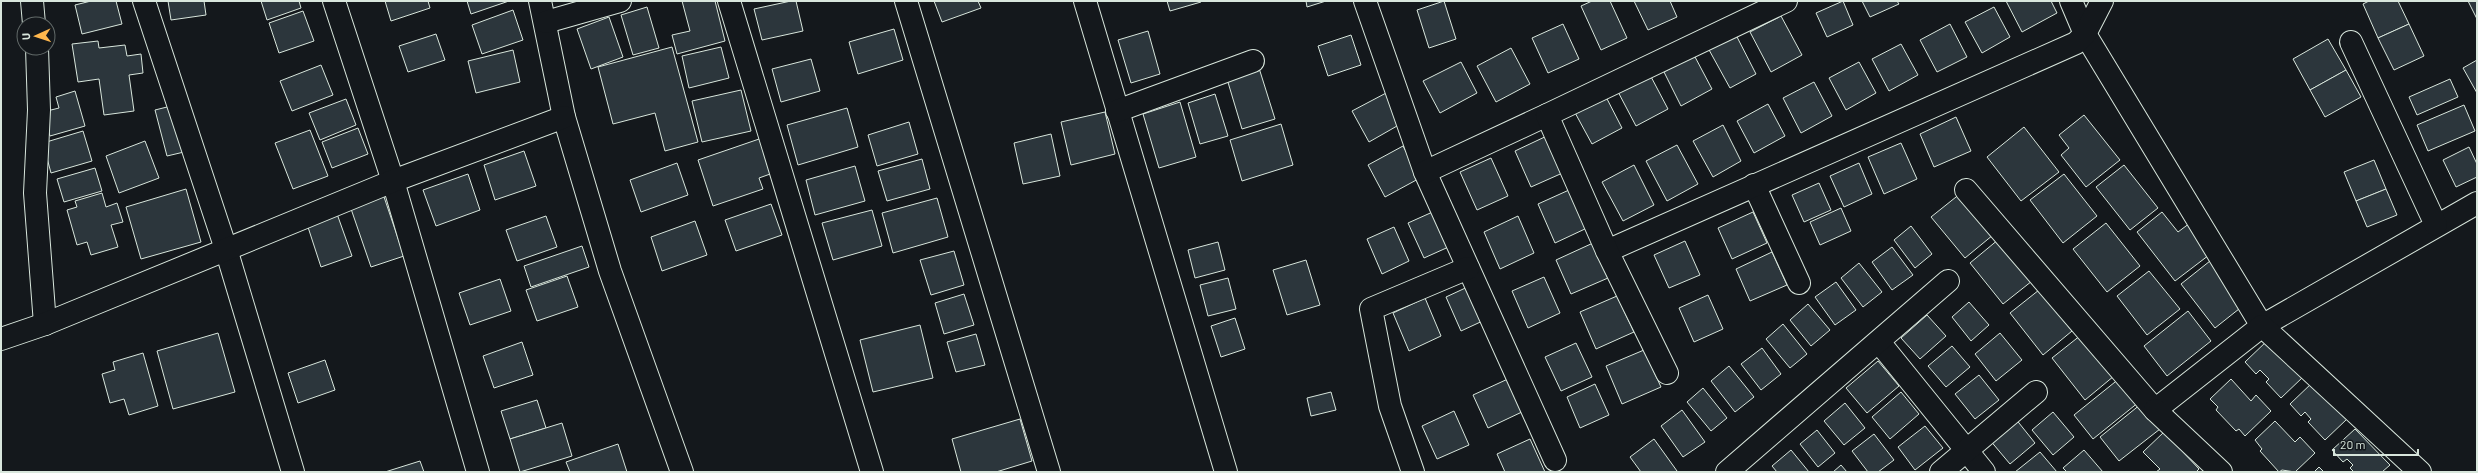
<svg xmlns="http://www.w3.org/2000/svg" width="2478" height="473" viewBox="0 0 2478 473" font-family="Barlow,sans-serif">
<style>
.building{fill:#2c363c;stroke:#d8e6dc}
.lines{fill:none;stroke-linecap:round;stroke-linejoin:round}
.street-casing{stroke:#d8e6dc;stroke-width:24}
.street{stroke:#14181c;stroke-width:22}
</style>
<rect width="100%" height="100%" fill="#14181c"/>
<g class="building">
<polygon points="91,1 116,1 122,24 82,34 75,5"/>
<polygon points="168,1 204,1 206,15 171,20"/>
<polygon points="261,1 299,1 301,8 267,20"/>
<polygon points="385,1 428,1 430,8 391,21"/>
<polygon points="467,1 509,1 471,14"/>
<polygon points="682,1 715,1 725,41 677,54 672,35 690,31"/>
<polygon points="791,1 796,1 803,31 762,40 754,9"/>
<polygon points="934,1 978,1 981,8 942,22"/>
<polygon points="1167,1 1200,1 1201,2 1170,11"/>
<polygon points="1306,1 1326,1 1307,7"/>
<polygon points="1444,1 1456,39 1429,48 1417,10"/>
<polygon points="1592,1 1610,1 1627,38 1601,50 1581,6"/>
<polygon points="1634,1 1670,1 1677,17 1648,30"/>
<polygon points="1843,1 1853,25 1827,37 1816,13"/>
<polygon points="1862,1 1897,1 1899,4 1870,17"/>
<polygon points="2006,1 2051,1 2057,13 2022,32"/>
<polygon points="2369,1 2398,1 2409,24 2378,38 2363,4"/>
<polygon points="2468,1 2477,1 2477,19"/>
<polygon points="647,7 659,48 633,55 621,15"/>
<polygon points="1994,7 2010,37 1982,53 1965,22"/>
<polygon points="513,10 523,40 482,54 472,25"/>
<polygon points="303,11 314,41 279,53 269,23"/>
<polygon points="1781,16 1802,55 1771,72 1750,32"/>
<polygon points="609,17 623,57 591,69 577,29"/>
<polygon points="1563,24 1579,59 1548,73 1532,38"/>
<polygon points="1950,24 1967,57 1937,72 1920,40"/>
<polygon points="2409,24 2424,56 2394,70 2378,38"/>
<polygon points="894,29 903,60 858,74 849,42"/>
<polygon points="1148,31 1160,74 1131,83 1118,40"/>
<polygon points="1735,33 1756,74 1730,88 1708,48"/>
<polygon points="436,34 445,60 408,72 399,46"/>
<polygon points="1351,35 1361,65 1328,76 1318,46"/>
<polygon points="2328,39 2346,70 2310,90 2293,59"/>
<polygon points="98,41 99,48 125,45 127,56 141,54 143,73 129,75 134,111 104,115 99,79 78,82 72,44"/>
<polygon points="1901,44 1918,75 1889,91 1872,59"/>
<polygon points="672,47 698,142 665,151 655,113 613,124 598,67"/>
<polygon points="721,47 729,78 689,88 682,56"/>
<polygon points="1511,48 1530,84 1496,102 1477,66"/>
<polygon points="513,50 520,82 476,93 468,61"/>
<polygon points="1694,55 1712,89 1681,106 1664,72"/>
<polygon points="811,59 820,91 781,102 772,69"/>
<polygon points="2477,60 2477,93 2463,68"/>
<polygon points="1461,62 1477,93 1440,113 1423,81"/>
<polygon points="1859,62 1876,93 1846,110 1829,78"/>
<polygon points="321,65 333,95 292,111 280,81"/>
<polygon points="1259,68 1275,119 1242,129 1227,79"/>
<polygon points="2346,70 2361,97 2325,117 2310,90"/>
<polygon points="1648,71 1668,109 1636,126 1616,88"/>
<polygon points="2450,79 2458,97 2417,115 2409,97"/>
<polygon points="1814,82 1832,116 1801,133 1783,98"/>
<polygon points="741,90 751,131 702,142 692,101"/>
<polygon points="75,91 85,126 50,136 43,112 59,108 56,97"/>
<polygon points="1388,92 1404,122 1369,142 1352,111"/>
<polygon points="1604,93 1622,128 1592,144 1573,109"/>
<polygon points="1215,94 1228,136 1200,144 1188,103"/>
<polygon points="346,99 356,125 320,140 309,113"/>
<polygon points="1180,102 1196,157 1159,168 1143,114"/>
<polygon points="1768,104 1785,136 1754,153 1737,121"/>
<polygon points="2464,105 2475,131 2428,151 2417,125"/>
<polygon points="171,106 184,152 167,156 155,110"/>
<polygon points="847,108 858,147 798,165 787,125"/>
<polygon points="1105,112 1115,154 1071,165 1061,122"/>
<polygon points="2084,115 2120,160 2086,187 2061,155 2069,148 2059,135"/>
<polygon points="1956,117 1971,151 1934,167 1920,134"/>
<polygon points="909,122 918,154 877,166 868,135"/>
<polygon points="1281,124 1293,165 1242,181 1230,140"/>
<polygon points="1723,125 1741,161 1713,177 1693,141"/>
<polygon points="2024,127 2059,172 2021,201 1987,157"/>
<polygon points="358,128 368,154 332,168 322,142"/>
<polygon points="310,130 328,176 293,189 275,143"/>
<polygon points="83,131 92,161 51,173 43,143"/>
<polygon points="1051,134 1060,176 1023,184 1014,143"/>
<polygon points="1551,134 1567,171 1531,187 1515,151"/>
<polygon points="762,138 773,173 759,178 763,189 713,206 698,160"/>
<polygon points="145,141 159,178 119,193 106,156"/>
<polygon points="1901,143 1917,179 1884,194 1868,157"/>
<polygon points="1677,145 1698,184 1667,201 1646,161"/>
<polygon points="1403,146 1420,178 1385,197 1368,165"/>
<polygon points="2469,147 2477,164 2477,177 2456,187 2443,160"/>
<polygon points="524,151 536,186 495,200 484,165"/>
<polygon points="1491,158 1508,196 1477,210 1460,172"/>
<polygon points="922,159 930,189 887,201 878,171"/>
<polygon points="2374,160 2386,189 2356,201 2344,172"/>
<polygon points="677,163 688,195 641,212 630,180"/>
<polygon points="1859,163 1872,194 1844,207 1830,176"/>
<polygon points="1634,165 1654,205 1623,221 1602,182"/>
<polygon points="2124,165 2158,208 2130,230 2096,187"/>
<polygon points="855,166 865,201 815,215 806,180"/>
<polygon points="95,168 102,191 64,202 57,179"/>
<polygon points="468,174 480,210 436,226 423,190"/>
<polygon points="2064,174 2097,216 2063,243 2030,200"/>
<polygon points="1819,183 1831,210 1804,222 1792,195"/>
<polygon points="186,189 201,242 141,259 126,207"/>
<polygon points="2386,189 2397,215 2367,227 2356,201"/>
<polygon points="1569,190 1587,228 1555,243 1538,204"/>
<polygon points="382,191 404,256 371,267 349,203"/>
<polygon points="102,193 106,207 117,203 123,222 111,225 118,247 91,255 87,242 77,245 67,210 77,207 75,201"/>
<polygon points="1961,193 1993,235 1965,258 1931,217"/>
<polygon points="937,198 948,237 893,253 882,213"/>
<polygon points="771,204 782,235 736,251 725,220"/>
<polygon points="1841,208 1851,231 1820,245 1810,222"/>
<polygon points="872,210 882,246 833,260 822,223"/>
<polygon points="1437,210 1453,245 1424,258 1408,223"/>
<polygon points="336,211 352,256 321,267 306,221"/>
<polygon points="1753,212 1767,243 1732,259 1718,228"/>
<polygon points="2162,212 2178,232 2190,223 2213,252 2175,281 2137,232"/>
<polygon points="546,216 557,247 517,261 506,230"/>
<polygon points="1518,216 1534,253 1500,269 1484,232"/>
<polygon points="695,221 707,255 662,271 651,237"/>
<polygon points="2106,223 2140,266 2107,292 2073,249"/>
<polygon points="1911,226 1932,254 1915,268 1894,240"/>
<polygon points="1394,227 1409,261 1382,274 1367,239"/>
<polygon points="1999,239 2032,281 2003,304 1970,263"/>
<polygon points="1685,241 1700,275 1669,288 1654,255"/>
<polygon points="1218,242 1225,270 1195,278 1188,250"/>
<polygon points="1593,243 1608,278 1571,294 1556,260"/>
<polygon points="582,246 589,267 531,287 524,266"/>
<polygon points="1892,247 1913,275 1892,290 1872,262"/>
<polygon points="954,251 964,285 931,295 920,260"/>
<polygon points="1772,252 1787,285 1750,301 1736,269"/>
<polygon points="1306,260 1320,305 1287,315 1273,270"/>
<polygon points="2210,261 2244,305 2215,328 2181,284"/>
<polygon points="1859,263 1882,292 1863,307 1841,278"/>
<polygon points="2149,271 2180,309 2147,335 2117,296"/>
<polygon points="567,276 578,307 537,321 526,290"/>
<polygon points="1544,277 1560,313 1528,328 1512,291"/>
<polygon points="1228,278 1236,309 1208,316 1200,285"/>
<polygon points="500,279 511,311 470,325 459,293"/>
<polygon points="1836,282 1856,310 1835,325 1815,297"/>
<polygon points="1474,284 1489,318 1461,331 1446,297"/>
<polygon points="2039,290 2072,331 2043,355 2010,313"/>
<polygon points="964,294 974,325 944,334 935,303"/>
<polygon points="1708,295 1723,329 1694,342 1679,308"/>
<polygon points="1617,296 1634,332 1596,349 1580,312"/>
<polygon points="1425,298 1441,336 1409,351 1393,313"/>
<polygon points="1969,302 1989,325 1971,341 1952,317"/>
<polygon points="1808,304 1830,330 1811,346 1790,320"/>
<polygon points="2188,311 2211,341 2167,376 2144,346"/>
<polygon points="1927,315 1946,336 1920,359 1901,338"/>
<polygon points="1235,318 1245,349 1221,357 1211,326"/>
<polygon points="1783,324 1807,354 1790,368 1766,339"/>
<polygon points="920,325 933,378 873,392 860,340"/>
<polygon points="218,333 235,392 173,409 157,351"/>
<polygon points="2000,333 2022,360 1996,381 1975,354"/>
<polygon points="976,334 985,365 956,372 947,342"/>
<polygon points="2081,335 2114,376 2085,400 2052,358"/>
<polygon points="2268,340 2303,377 2281,398 2266,382 2269,379 2260,370 2256,374 2245,362"/>
<polygon points="522,342 533,375 494,388 483,356"/>
<polygon points="1576,343 1592,377 1561,391 1545,357"/>
<polygon points="1952,346 1970,367 1946,387 1928,366"/>
<polygon points="1762,348 1781,374 1761,390 1741,364"/>
<polygon points="1644,350 1661,387 1622,404 1606,366"/>
<polygon points="143,353 158,406 129,415 124,399 110,403 102,374 115,370 113,362"/>
<polygon points="325,360 335,390 298,403 288,373"/>
<polygon points="1878,361 1899,386 1867,413 1846,388"/>
<polygon points="1729,366 1754,397 1735,412 1711,381"/>
<polygon points="1979,375 1999,400 1975,419 1955,394"/>
<polygon points="1510,378 1524,411 1488,428 1473,395"/>
<polygon points="2120,378 2139,402 2093,439 2074,415"/>
<polygon points="2231,379 2251,401 2256,395 2271,411 2245,436 2239,429 2236,431 2216,410 2218,407 2210,399"/>
<polygon points="2313,382 2347,419 2325,440 2308,422 2311,419 2305,412 2301,416 2290,404"/>
<polygon points="1595,384 1609,415 1580,428 1567,397"/>
<polygon points="1703,388 1727,418 1711,431 1687,402"/>
<polygon points="1331,392 1336,410 1311,416 1307,398"/>
<polygon points="1901,392 1919,414 1890,439 1872,417"/>
<polygon points="537,400 546,428 510,439 501,411"/>
<polygon points="1845,403 1865,428 1844,445 1824,421"/>
<polygon points="2141,404 2160,429 2119,461 2100,437"/>
<polygon points="1682,410 1705,442 1683,457 1661,426"/>
<polygon points="1454,411 1469,445 1437,459 1422,426"/>
<polygon points="2053,412 2074,437 2053,455 2032,430"/>
<polygon points="2015,418 2035,443 2010,464 1989,439"/>
<polygon points="1020,419 1032,461 996,472 961,472 952,439"/>
<polygon points="2275,421 2295,442 2300,437 2315,453 2295,472 2282,470 2279,472 2260,451 2262,449 2255,440"/>
<polygon points="562,423 572,456 520,472 510,439"/>
<polygon points="1925,426 1943,448 1915,470 1898,447"/>
<polygon points="2355,429 2390,465 2382,472 2354,472 2350,468 2353,465 2347,459 2343,462 2332,450"/>
<polygon points="1817,430 1835,453 1818,467 1800,444"/>
<polygon points="2164,432 2199,469 2196,472 2156,472 2160,469 2143,452"/>
<polygon points="1874,434 1894,460 1878,472 1868,472 1852,451"/>
<polygon points="1530,439 1545,472 1505,472 1497,454"/>
<polygon points="1654,439 1677,471 1675,472 1641,472 1630,457"/>
<polygon points="618,444 627,472 570,472 566,462"/>
<polygon points="1791,450 1809,472 1777,472 1772,466"/>
<polygon points="2084,450 2103,472 2067,472 2063,468"/>
<polygon points="2040,452 2057,472 2015,472"/>
<polygon points="420,461 424,472 385,472"/>
<polygon points="1841,465 1847,472 1833,472"/>
<polygon points="2319,467 2324,472 2314,472"/>
</g>
<g class="lines">
<defs>
<g id="street">
<polyline points="32,1 34,24"/>
<polyline points="144,1 226,249 293,472"/>
<polyline points="334,1 393,181 478,472"/>
<polyline points="540,1 564,117 610,271 682,472"/>
<polyline points="729,1 872,472"/>
<polyline points="906,1 1049,472"/>
<polyline points="1085,1 1226,472"/>
<polyline points="1365,1 1425,172 1555,460"/>
<polyline points="2071,1 2085,34 2262,326 2477,203"/>
<polyline points="546,22 620,1"/>
<polyline points="2351,42 2436,225"/>
<polyline points="37,48 39,110 35,193 45,324"/>
<polyline points="1117,111 1253,61"/>
<polyline points="1425,172 1547,115"/>
<polyline points="1754,185 1799,283"/>
<polyline points="1966,190 2155,410 2262,326 2420,472"/>
<polyline points="1607,251 2076,43 2085,34 2102,1"/>
<polyline points="1,339 45,324 393,181 564,117"/>
<polyline points="1879,342 1984,472"/>
<polyline points="1667,373 1607,251 1547,115 1786,1"/>
<polyline points="2155,410 2221,472"/>
<polyline points="1413,472 1390,406 1371,309 1468,268"/>
<polyline points="1727,472 1948,281"/>
<polyline points="1941,472 2036,392"/>
</g>
</defs>
<use href="#street" class="street-casing"/>
<use href="#street" class="street"/>
</g>
<rect width="2478" height="473" fill="none" stroke="#d8e6dc" stroke-width="4"/>
<g transform="translate(36 36) rotate(267)"><circle r="19" fill="#14181c" stroke="#626a69"/>
<path d="M0-3L7 15L0 10L-7 15Z" fill="#ffb74d"/>
<text y="-6" font-size="11" font-weight="bold" text-anchor="middle" fill="#d8e6dc">U</text>
</g>
<path d="M2334 449v6h84v-6" fill="none" stroke="#d8e6dc" stroke-width="2"/>
<text x="2340" y="449" font-size="12" fill="#d8e6dc" stroke="#14181c" stroke-width="3" paint-order="stroke">20 m</text>
</svg>
